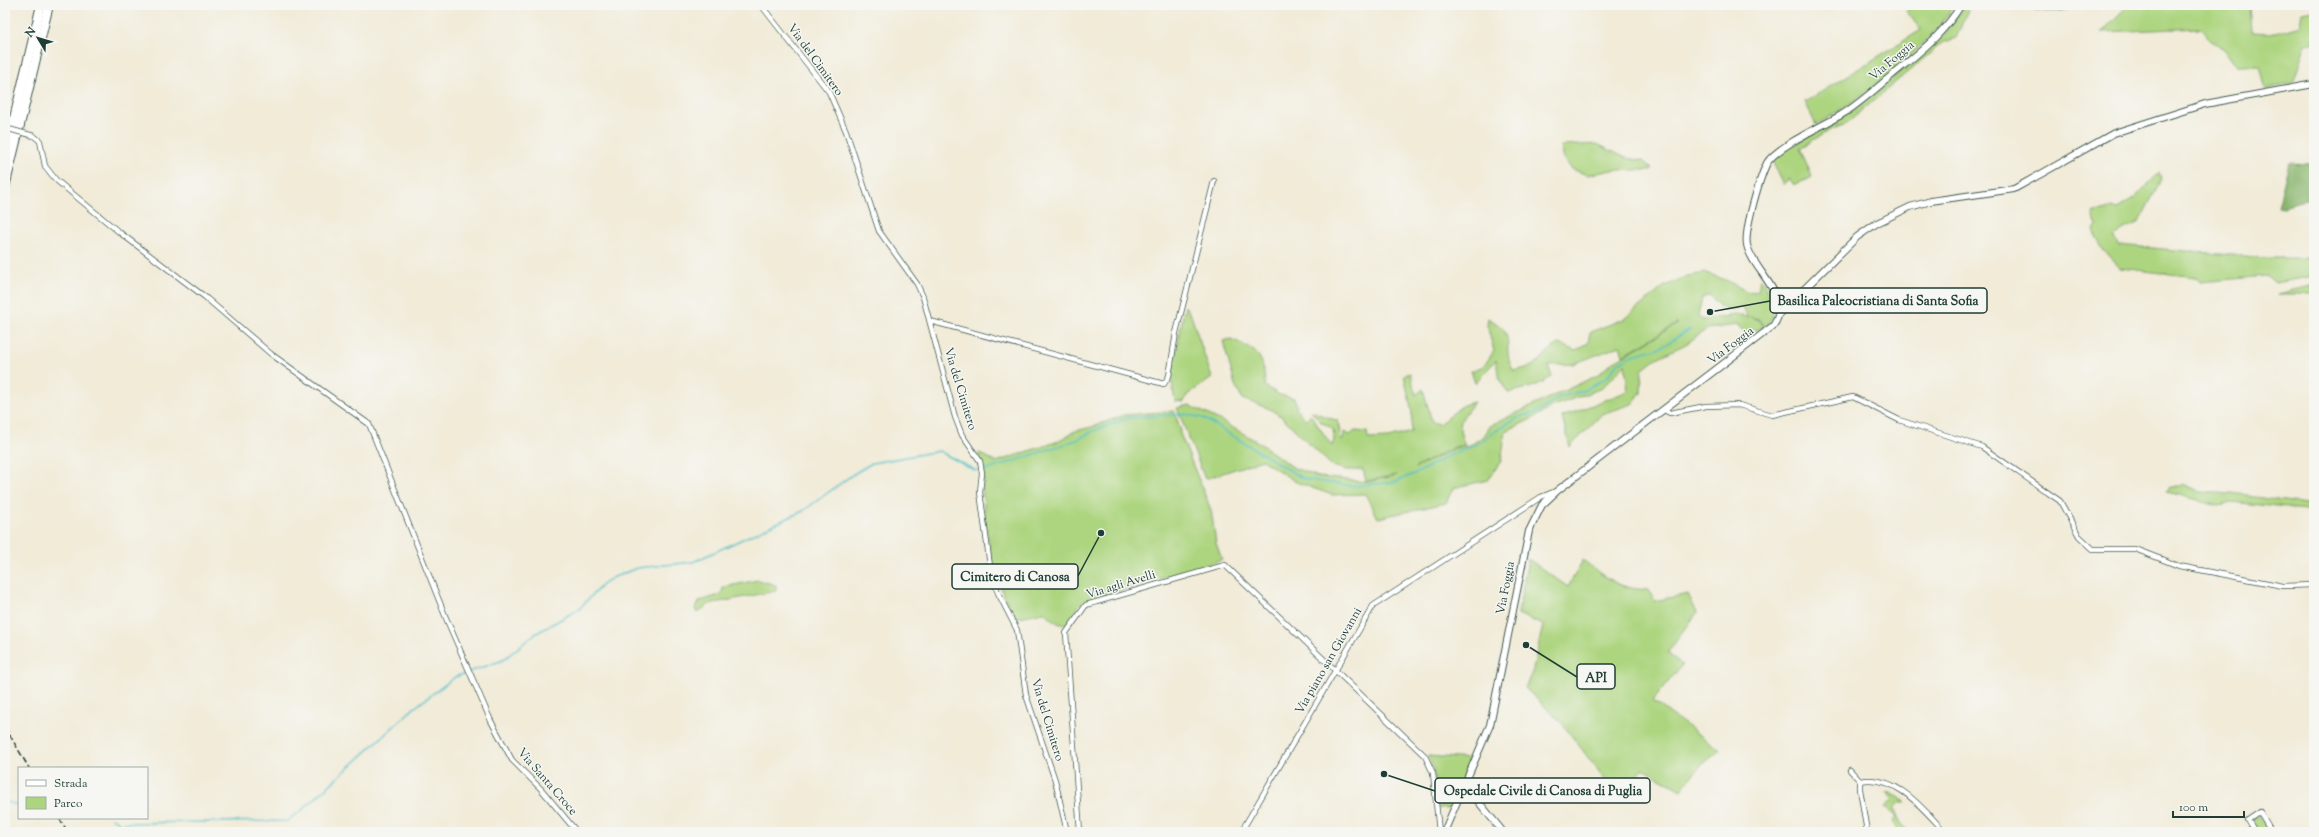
<svg xmlns="http://www.w3.org/2000/svg" width="2319" height="837" viewBox="0 0 2319 837" font-family="'Sorts Mill Goudy',serif">
<style>
.green{fill:#add580;stroke:#66895a;fill-rule:evenodd}
.forest{fill:#8ab66e;stroke:#547a51}
.lines{fill:none;stroke-linecap:round;stroke-linejoin:round}
.stream{stroke:#53c0cb;stroke-width:1.5}
.street-casing{stroke:#3e574d;stroke-width:6}
.secondary-casing{stroke:#3e574d;stroke-width:8}
.highway-casing{stroke:#3e574d;stroke-width:10}
.street{stroke:#fff;stroke-width:4.5}
.secondary{stroke:#fff;stroke-width:6}
.highway{stroke:#fff;stroke-width:8}
.rail{stroke:#1f3d34;stroke-width:1.5;stroke-dasharray:6 3;stroke-linecap:butt}
.street-bridge-casing{stroke:#3e574d;stroke-width:6;stroke-linecap:butt}
.street-bridge{stroke:#fff;stroke-width:4.5}
.labels{text-anchor:middle;dominant-baseline:central;stroke-width:3;stroke-linejoin:round;paint-order:stroke}
.street-label{font-size:12px;fill:#1f3d34;stroke:#f6f6f2}
.leader{fill:none;stroke:#1f3d34;stroke-width:1.5}
.callout-dot{fill:#1f3d34;stroke:#f6f6f2;stroke-width:1.5}
.callout{fill:#f6f6f2;stroke:#1f3d34;stroke-width:1.5}
.callout-label{font-size:13px;text-anchor:middle;font-weight:bold;fill:#1f3d34}
</style>
<rect width="100%" height="100%" fill="#f6f6f2"/>
<filter id="ink" filterUnits="userSpaceOnUse"><feTurbulence type="fractalNoise" baseFrequency=".025" numOctaves="2"/><feDisplacementMap in="SourceGraphic" scale="8" xChannelSelector="R" yChannelSelector="G"/><feConvolveMatrix kernelMatrix="1 2 1 2 8 2 1 2 1" color-interpolation-filters="sRGB"/></filter>
<filter id="wash" filterUnits="userSpaceOnUse"><feTurbulence type="fractalNoise" baseFrequency=".012" numOctaves="4" result="noise"/><feDisplacementMap in="SourceGraphic" scale="16" xChannelSelector="R" yChannelSelector="G"/><feGaussianBlur stdDeviation="0.9" result="paint"/><feColorMatrix in="noise" values="0 0 0 0 0 0 0 0 0 0 0 0 0 0 0 0 0 1.4 0 .05"/><feComposite in="paint" operator="in"/></filter>
<g filter="url(#wash)">
<rect width="100%" height="100%" fill="#f1ebd8"/>
<g class="green">
<path d="M1916 5H1955C1925 50 1863 98 1816 125L1805 102 1921 30 1906 11Z"/>
<polygon points="1965,5 1970,5 1956,38 1942,43 1846,124 1830,130 1800,148 1812,177 1794,185 1789,178 1784,185 1772,161 1786,150 1855,109 1874,94 1943,36"/>
<path d="M2019 5H2077C2061 15 2036 12 2019 5Z"/>
<polygon points="2128,5 2249,5 2251,32 2275,33 2300,26 2302,12 2314,10 2314,43 2306,44 2293,83 2266,89 2260,66 2236,66 2224,49 2209,40 2206,33 2201,28 2102,32"/>
<polygon points="1597,144 1626,158 1643,161 1653,170 1612,170 1587,175 1572,169 1564,160 1561,146"/>
<polygon points="2160,172 2162,179 2139,222 2124,229 2115,238 2118,245 2266,258 2314,258 2314,276 2275,283 2267,276 2200,282 2195,277 2120,268 2102,249 2093,230 2096,225 2093,214 2111,207 2117,209 2132,200"/>
<path d="M1706 273 1726 280 1748 292 1758 291 1760 278 1767 288 1775 310 1770 322 1765 327 1760 319 1750 317 1759 320 1764 327 1747 334 1737 325 1707 329 1686 344 1657 358 1642 370 1641 393 1632 404 1602 414 1570 447 1562 417 1628 391 1625 364 1602 388 1551 407 1534 418 1506 431 1501 461 1488 480 1453 488 1446 503 1378 518 1365 494 1332 495 1296 482 1262 460 1205 479 1177 408 1189 405 1221 421 1258 442 1294 468 1319 477 1367 482 1397 475 1366 481 1363 470H1347L1332 466 1282 417 1270 409 1242 399 1235 385 1223 341 1231 339C1259 351 1264 355 1265 386L1280 395 1294 398 1297 405 1296 409 1307 420 1310 414 1332 446 1334 440 1333 429 1321 422 1311 411 1338 421 1341 440H1343L1344 432 1350 435 1355 431 1367 432 1368 439 1388 438 1411 432 1412 413 1404 375 1410 373 1416 395 1423 389 1432 422 1439 424 1463 405 1474 402C1461 420 1455 423 1465 445L1454 447 1415 468 1455 448 1469 446 1484 436 1491 425 1596 376 1613 362 1677 324 1623 355 1620 346 1573 364 1548 365 1552 377 1535 386 1508 393 1499 379 1496 360 1475 383 1471 371 1484 366 1494 351 1487 325 1488 318C1493 321 1501 326 1504 330 1512 343 1503 356 1514 371 1522 369 1533 367 1538 362 1548 354 1547 349 1560 344L1575 351 1588 343 1590 332 1624 319 1665 286 1687 276ZM1710 295 1719 306 1727 311 1742 307 1748 317 1736 315 1702 320 1698 315 1702 298Z"/>
<polygon points="2314,285 2314,294 2277,294"/>
<polygon points="1185,306 1191,315 1212,378 1187,395 1184,402 1175,401 1171,377"/>
<polygon points="1174,411 1181,431 1179,431 1211,510 1216,543 1222,560 1084,602 1079,605 1071,623 1059,624 1044,612 1015,618 1002,592 992,562 985,520 982,485 984,476 978,454 980,453 996,462 1056,442 1075,431 1092,427 1124,415"/>
<polygon points="2183,484 2201,492 2232,494 2314,505 2314,511 2232,502 2218,505 2166,492 2169,487 2180,487"/>
<path d="M1528 559 1568 587 1583 560C1607 579 1616 588 1649 590L1654 601 1688 594 1697 613 1668 652 1682 665 1653 701 1720 750 1696 770 1681 790 1642 768 1619 798 1561 722 1525 688 1533 670 1543 625 1518 614Z"/>
<polygon points="758,580 776,585 776,591 709,604 697,613 695,609 700,601 720,595 724,587"/>
<polygon points="1428,756 1471,759 1450,809 1437,808 1433,768"/>
<polygon points="1887,792 1897,795 1907,802 1900,802 1894,808 1901,823 1909,832 1900,832 1892,823 1897,817 1885,807 1893,799"/>
<polygon points="2259,815 2269,832 2257,832 2250,820"/>
</g>
<polygon class="forest" points="2289,163 2313,164 2310,177 2314,178 2314,198 2283,207 2278,206"/>
<g class="lines">
<g class="stream">
<polyline points="984,471 1077,440 1091,432 1128,418 1184,414 1203,418 1304,479 1352,486 1395,482 1421,471 1448,456 1478,444 1501,427 1519,417 1538,412 1558,398 1585,390 1606,378 1617,364 1633,355 1662,347 1690,329"/>
<polyline points="5,801 19,806"/>
<polyline points="112,818 119,822"/>
<polyline points="124,823 287,821 301,811 414,708 455,677 503,660 535,634 579,609 602,585 612,578 637,568 693,562 803,511 852,475 872,463 939,451 974,470 980,471"/>
</g>
</g>
</g>
<g filter="url(#ink)">
<g class="lines">
<defs>
<g id="street">
<polyline points="761,5 829,92 846,131 879,231 917,284 923,297 955,417 962,435 980,461 982,473 980,492 990,566 998,593 1017,630 1026,695 1055,780 1067,832"/>
<polyline points="34,136 40,141 45,166 56,180 119,232 205,297 271,354 369,424 446,618 491,721 512,760 541,789 577,832"/>
<polyline points="930,321 1164,384 1169,376 1176,333 1214,181"/>
<polyline points="1664,410 1670,413 1706,406 1739,405 1772,415 1853,397 1899,420 1982,447 2060,501 2079,536 2093,549 2135,549 2179,566 2216,573 2283,586 2314,585"/>
<polyline points="1850,770 1860,781"/>
<path d="M1860 781C1897 774 1923 809 1945 832"/>
<polyline points="1860,781 1860,789 1867,832"/>
<polyline points="1080,832 1066,633 1086,605 1225,565 1425,756 1433,773 1439,832"/>
<polyline points="1241,832 1373,606 1541,497 1556,491"/>
<polyline points="2255,832 2248,820 2260,812 2272,832"/>
</g>
<g id="secondary">
<polyline points="1775,294 1784,298 1796,296"/>
<polyline points="1779,314 1857,237 1877,223 1910,207 1931,201 2014,189 2114,133 2205,104 2314,84"/>
<polyline points="1464,784 1503,832"/>
<path d="M1444 832 1490 725 1529 531 1542 505 1558 490 1773 326C1794 297 1753 272 1747 245 1744 230 1760 177 1767 163 1776 147 1824 125 1841 115 1859 104 1875 89 1891 76 1917 54 1943 35 1961 5"/>
</g>
<g id="highway">
<polyline points="5,156 41,5"/>
<polyline points="5,187 49,5"/>
</g>
</defs>
<use href="#street" class="street-casing"/>
<use href="#secondary" class="secondary-casing"/>
<use href="#highway" class="highway-casing"/>
<use href="#street" class="street"/>
<use href="#secondary" class="secondary"/>
<use href="#highway" class="highway"/>
<g class="rail">
<polyline points="5,727 29,768"/>
<polyline points="59,818 68,832"/>
</g>
<defs>
<polyline id="street-bridge" points="5,128 34,136"/>
</defs>
<use href="#street-bridge" class="street-bridge-casing"/>
<use href="#street-bridge" class="street-bridge"/>
</g>
</g>
<g class="labels">
<g class="street-label">
<text transform="translate(815 60) rotate(54)">Via del Cimitero</text>
<text transform="translate(1892 61) rotate(-40)">Via Foggia</text>
<text transform="translate(1731 346) rotate(-37)">Via Foggia</text>
<text transform="translate(960 389) rotate(73)">Via del Cimitero</text>
<text transform="translate(1121 585) rotate(-17)">Via agli Avelli</text>
<text transform="translate(1506 588) rotate(-79)">Via Foggia</text>
<text transform="translate(1329 661) rotate(-60)">Via piano san Giovanni</text>
<text transform="translate(1047 720) rotate(73)">Via del Cimitero</text>
<text transform="translate(547 782) rotate(49)">Via Santa Croce</text>
</g>
</g>
<path class="leader" d="M1710 312L1770 301M1101 533L1078 576M1526 645L1577 677M1384 774L1435 791"/>
<g class="callout-dot">
<circle cx="1710" cy="312" r="4"/>
<circle cx="1101" cy="533" r="4"/>
<circle cx="1526" cy="645" r="4"/>
<circle cx="1384" cy="774" r="4"/>
</g>
<g class="callout">
<rect x="1770" y="288" width="217" height="25" rx="4"/>
<rect x="952" y="564" width="126" height="25" rx="4"/>
<rect x="1577" y="664" width="38" height="25" rx="4"/>
<rect x="1435" y="778" width="215" height="25" rx="4"/>
</g>
<g class="callout-label">
<text x="1878" y="305">Basilica Paleocristiana di Santa Sofia</text>
<text x="1015" y="581">Cimitero di Canosa</text>
<text x="1596" y="682">API</text>
<text x="1543" y="795">Ospedale Civile di Canosa di Puglia</text>
</g>
<rect width="2319" height="837" fill="none" stroke="#f6f6f2" stroke-width="20"/>
<rect x="18" y="767" width="130" height="52" fill="#f6f6f2" stroke="#a0aca6"/>
<rect x="26" y="780" width="20" height="6" fill="#ffffff" stroke="#a0aca6"/>
<text x="54" y="787" font-size="12" fill="#1f3d34">Strada</text>
<rect x="26" y="797" width="20" height="12" fill="#add580" stroke="#a0aca6"/>
<text x="54" y="807" font-size="12" fill="#1f3d34">Parco</text>
<g transform="translate(38 38) rotate(308)" stroke="#f6f6f2" stroke-width="3" paint-order="stroke">
<path d="M0-3L7 15L0 10L-7 15Z" fill="#1f3d34"/>
<text y="-6" font-size="11" font-weight="bold" text-anchor="middle" fill="#1f3d34">N</text>
</g>
<path d="M2173 811v6h71v-6" fill="none" stroke="#1f3d34" stroke-width="2"/>
<text x="2179" y="811" font-size="12" fill="#1f3d34" stroke="#f6f6f2" stroke-width="3" paint-order="stroke">100 m</text>
</svg>
